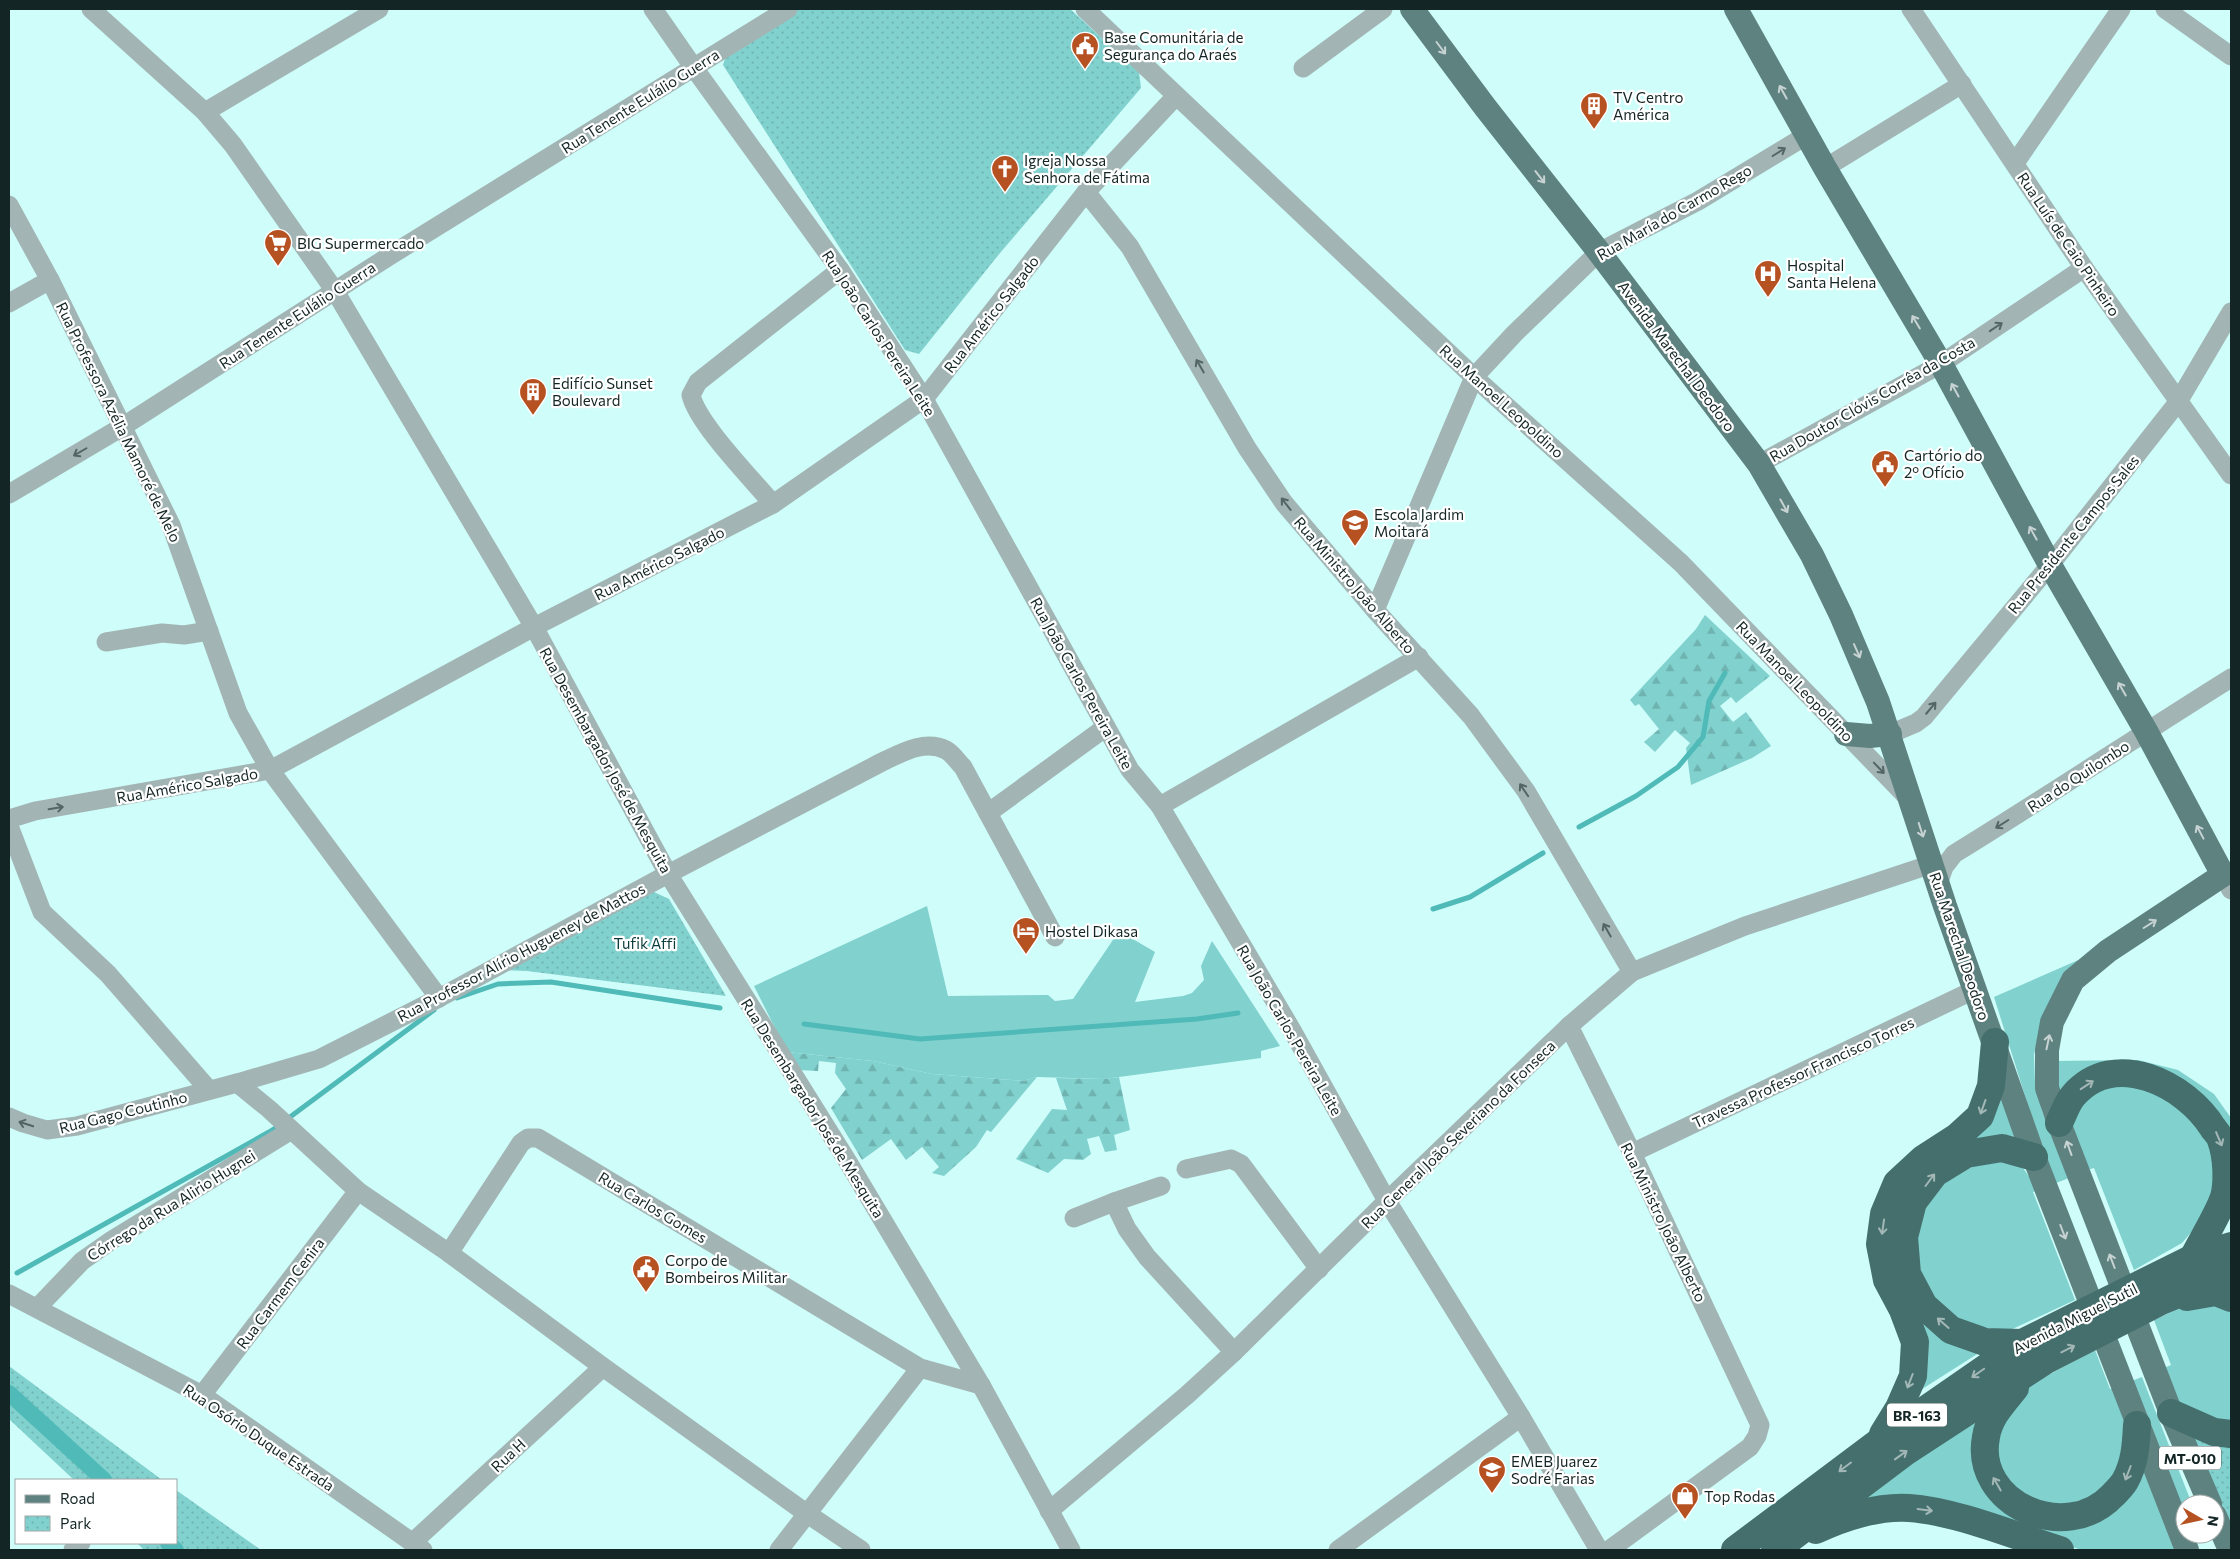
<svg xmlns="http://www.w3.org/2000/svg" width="2240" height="1559" viewBox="0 0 2240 1559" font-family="Commissioner,sans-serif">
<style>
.grass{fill:#81d1ce}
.forest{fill:url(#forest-firs)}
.park{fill:url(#park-dots)}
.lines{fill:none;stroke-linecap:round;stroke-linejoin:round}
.stream{stroke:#4fbab7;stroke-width:5}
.canal{stroke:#4fbab7;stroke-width:16}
.minor{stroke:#a2b5b4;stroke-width:19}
.major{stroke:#5e8280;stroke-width:24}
.highway{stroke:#446f6d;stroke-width:28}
.oneway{stroke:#c7d3d3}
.oneway2{stroke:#536665}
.oneway3{stroke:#a2b7b6}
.labels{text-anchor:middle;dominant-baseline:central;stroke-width:4.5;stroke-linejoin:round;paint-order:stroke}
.shield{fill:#fff;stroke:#5a6666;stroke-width:1}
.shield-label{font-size:14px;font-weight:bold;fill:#132524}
.poi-label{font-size:15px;fill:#132524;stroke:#fff;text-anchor:start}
.street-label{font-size:15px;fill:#132524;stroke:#fff}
.park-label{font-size:15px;fill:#093c3b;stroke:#fff}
</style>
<defs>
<pattern id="forest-firs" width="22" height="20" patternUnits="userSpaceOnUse" patternTransform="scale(1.25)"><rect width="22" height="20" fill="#81d1ce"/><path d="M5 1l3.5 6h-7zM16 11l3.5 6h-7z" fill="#6fb3b1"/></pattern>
<pattern id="park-dots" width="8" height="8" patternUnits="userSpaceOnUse" patternTransform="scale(1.25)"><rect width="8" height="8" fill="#81d1ce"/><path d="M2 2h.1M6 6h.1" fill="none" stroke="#6fb3b1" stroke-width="1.8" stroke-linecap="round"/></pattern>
</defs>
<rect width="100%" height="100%" fill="#cefdfa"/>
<g class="grass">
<polygon points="927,906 948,996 1048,995 1055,1001 1073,999 1119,931 1155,952 1135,1002 1183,996 1192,993 1204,980 1201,966 1212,941 1280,1046 1261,1051 1261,1058 1104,1079 1037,1077 1023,1081 932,1074 873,1061 787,1052 754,986"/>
<polygon points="2083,958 2042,1018 2034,1055 2035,1082 2042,1111 2069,1178 2056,1183 2032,1118 1994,997"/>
<polygon points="2138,1060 2178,1070 2214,1094 2231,1118 2231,1156 2165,1076 2060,1099 2055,1061"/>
<path d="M1998 1077 2020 1142C2012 1141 2004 1139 1997 1139 1978 1141 1963 1148 1947 1157 1893 1188 1882 1246 1912 1298 1921 1314 1933 1331 1950 1340 1959 1345 1972 1348 1982 1351L1919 1391 1924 1367 1923 1342 1918 1321 1897 1287 1886 1248 1891 1210 1910 1178 1940 1152 1969 1137 1991 1112Z"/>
<polygon points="2128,1083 2174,1099 2212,1144 2214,1196 2200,1222 2182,1243 2134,1270 2094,1168 2087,1170 2073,1136 2072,1120 2091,1093"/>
<polygon points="1995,1156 2021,1165 2038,1190 2033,1192 2075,1300 2006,1332 1950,1320 1916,1275 1912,1221 1946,1175"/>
<polygon points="2213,1301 2231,1307 2231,1425 2178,1402 2164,1368 2171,1365 2154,1320 2184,1306"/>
<polygon points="2095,1350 2110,1389 2116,1387 2128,1420 2130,1448 2101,1495 2047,1509 2002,1483 1995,1433 2024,1388"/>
<polygon points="2142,1377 2192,1504 2185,1504 2185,1520 2129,1382"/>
<polygon points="1982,1415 1976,1442 2045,1527 2146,1462 2179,1550 2081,1550 2038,1534 1864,1498 1921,1455"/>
</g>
<g class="forest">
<polygon points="1705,615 1770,676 1736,703 1731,697 1720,706 1733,722 1746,712 1771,746 1752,758 1691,785 1686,748 1690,743 1675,730 1655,752 1644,742 1659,729 1639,704 1635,706 1630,700 1696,629"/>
<polygon points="787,1052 873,1061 932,1074 1023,1081 1037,1077 991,1132 987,1130 976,1147 944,1176 932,1173 939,1167 922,1147 906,1160 891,1139 862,1160 831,1108 846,1089 835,1073 836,1063 819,1061 818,1071 798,1070"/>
<polygon points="1119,1077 1130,1130 1114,1135 1117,1150 1105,1152 1099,1136 1087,1139 1091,1154 1083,1160 1064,1159 1048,1173 1016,1159 1052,1109 1067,1110 1056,1078 1104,1079"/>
</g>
<g class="park">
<polygon points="789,9 1070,9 1139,72 1141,88 1000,253 919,354 905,350 723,65 729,46"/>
<polygon points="654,892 669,899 726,996 527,971 504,970"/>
<polygon points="9,1366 150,1471 162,1480 74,1480 9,1419"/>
<polygon points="2192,1435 2231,1442 2231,1529"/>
<polygon points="176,1490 261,1550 144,1550 137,1543 176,1543"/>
</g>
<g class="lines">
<g class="stream">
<polyline points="1579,827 1636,796 1678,767 1703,737 1709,701 1725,673"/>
<polyline points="1433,909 1470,897 1543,853"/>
<polyline points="457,998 498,984 551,982 720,1008"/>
<polyline points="804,1024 920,1039 1197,1019 1238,1013"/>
<polyline points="286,1120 434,1010"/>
<polyline points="17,1273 269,1132 280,1125"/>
</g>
<g class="canal">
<polyline points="9,1393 104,1480"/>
<polyline points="168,1543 176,1550"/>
</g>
<g class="minor">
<polyline points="91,9 205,112 233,145 335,291 534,627 668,874 848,1162 981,1385 1071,1550"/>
<polyline points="653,9 694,68 840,270 924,399 1130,770 1160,806 1293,1032 1387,1201 1521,1417 1599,1550"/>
<polyline points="1085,9 1474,377 1681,563 1908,798"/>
<polyline points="1911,9 2084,268 2231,475"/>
<polyline points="2165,9 2231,56"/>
<polyline points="1303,68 1383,9"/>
<polyline points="205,112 379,9"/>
<polyline points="2015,163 2121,9"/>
<polyline points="1825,168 1962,84"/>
<polyline points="1086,192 1130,247 1247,448 1284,503 1375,610 1471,716 1526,791 1632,972"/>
<polyline points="9,205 50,280 171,525 238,713 270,770 439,998"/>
<polyline points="9,303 50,280"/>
<polyline points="1759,464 1941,364 2084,268"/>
<polyline points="9,494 122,427 391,255 788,9"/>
<path d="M773 504C752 479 697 423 691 395L698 382 840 270"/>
<polyline points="1375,610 1474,377 1515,333 1599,252 1698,201 1807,135"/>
<polyline points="106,642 162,633 184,635 209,631"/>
<polyline points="1890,734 1916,723 1924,717 2050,565 2178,402 2231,312"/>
<polyline points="1160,806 1419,657"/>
<polyline points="988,813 1106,727"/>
<polyline points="9,819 35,811 270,770 534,627 773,504 924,399 1086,192 1176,96"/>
<polyline points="9,826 42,912 108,974 209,1090"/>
<polyline points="2231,871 2223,875 2231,890"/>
<path d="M1938 884 1944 867 1954 854C2047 797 2138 736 2231 678"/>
<polyline points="1569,1026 1632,1153 1760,1425 1757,1436 1750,1447 1609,1550"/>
<polyline points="237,1083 269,1109 358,1191 449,1253 603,1367 806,1513 861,1550"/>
<path d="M9 1117 23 1123 47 1130 77 1126 237 1083 319 1059 439 998 668 874 882 762C901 753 925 739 946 750 952 753 958 762 963 767L1055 937"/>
<polyline points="1632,1153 1974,990"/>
<polyline points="1186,1169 1231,1159 1241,1164 1319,1269"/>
<polyline points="1161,1186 1114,1202 1127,1229 1147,1257 1234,1352"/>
<polyline points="1074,1218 1114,1202"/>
<polyline points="449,1253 521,1143 528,1138 538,1138 920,1368 981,1385"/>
<polyline points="9,1294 202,1395 423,1550"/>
<polyline points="37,1308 82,1261 112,1240 290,1131"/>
<polyline points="202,1395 358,1191"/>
<polyline points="1049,1511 1187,1395 1234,1352 1387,1201 1569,1026 1632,972 1745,926 1932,864"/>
<polyline points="412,1543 603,1367"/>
<polyline points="73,1550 81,1543"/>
<polyline points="779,1550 920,1368"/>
<polyline points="1338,1550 1521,1417"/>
</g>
<g class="major">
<polyline points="1412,9 1485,107 1599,252 1759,464 1812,555 1841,615 1878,702 1945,906 2034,1157 2187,1550"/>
<polyline points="1736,9 1825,168 1941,364 2050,565 2146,731 2223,875 2108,951 2073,980 2052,1022 2047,1050 2047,1088 2059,1123 2171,1413 2210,1504"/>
<polyline points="1846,734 1870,736 1890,734"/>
<polyline points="2215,1516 2230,1550"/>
</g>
<g class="highway">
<path d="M2059 1123C2063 1115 2067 1103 2073 1096 2114 1048 2186 1084 2213 1128 2216 1132 2220 1136 2221 1140 2227 1156 2228 1182 2224 1197 2219 1213 2201 1242 2193 1258"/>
<polyline points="2187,1297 2216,1292 2231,1298"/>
<polyline points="2022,1343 1985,1342 1951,1330 1924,1306 1907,1274 1904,1237 1913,1202 1935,1173 1966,1154 2002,1148 2034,1157"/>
<path d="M2015 1388C2003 1403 1989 1417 1986 1437 1973 1504 2066 1545 2113 1495 2117 1491 2122 1486 2125 1481 2135 1463 2136 1445 2137 1425"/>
<polyline points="2171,1413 2214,1432 2231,1434"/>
<polyline points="1883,1434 1899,1408 1913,1376 1915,1342 1903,1310 1887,1280 1880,1244 1884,1214 1897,1183 1923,1159 1957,1137 1980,1116 1991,1086 1995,1042"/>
<path d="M1816 1530C1843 1517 1878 1506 1909 1508 1955 1511 2015 1536 2060 1550"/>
<polyline points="1735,1550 1879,1442 2022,1343 2193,1258 2231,1246"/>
<polyline points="1775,1550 1905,1452 2046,1360 2161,1301 2231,1272"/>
</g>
</g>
<defs><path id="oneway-shaft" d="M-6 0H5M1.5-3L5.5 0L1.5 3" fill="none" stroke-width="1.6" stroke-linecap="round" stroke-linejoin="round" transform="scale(1.25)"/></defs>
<g class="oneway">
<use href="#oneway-shaft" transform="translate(1441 48) rotate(53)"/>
<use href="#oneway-shaft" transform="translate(1783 92) rotate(-119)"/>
<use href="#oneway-shaft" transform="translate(1540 177) rotate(52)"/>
<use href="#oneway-shaft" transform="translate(1916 322) rotate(-121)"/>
<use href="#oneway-shaft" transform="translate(1955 390) rotate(-119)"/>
<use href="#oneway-shaft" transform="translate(1784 506) rotate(61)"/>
<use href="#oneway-shaft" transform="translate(2033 533) rotate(-119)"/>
<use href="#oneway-shaft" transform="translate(1857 651) rotate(66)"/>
<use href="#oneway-shaft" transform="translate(2122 689) rotate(-120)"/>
<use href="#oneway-shaft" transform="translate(1921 830) rotate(72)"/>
<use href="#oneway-shaft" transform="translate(2200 832) rotate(-118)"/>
<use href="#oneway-shaft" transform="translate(2150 924) rotate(-32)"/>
<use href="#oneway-shaft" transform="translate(2048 1042) rotate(-78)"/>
<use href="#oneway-shaft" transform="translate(2069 1148) rotate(-110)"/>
<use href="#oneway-shaft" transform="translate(2063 1232) rotate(69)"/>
<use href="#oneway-shaft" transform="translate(2112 1261) rotate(-111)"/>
</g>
<g class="oneway2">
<use href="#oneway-shaft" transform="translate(1779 152) rotate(-32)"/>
<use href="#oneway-shaft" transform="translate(1996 327) rotate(-34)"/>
<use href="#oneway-shaft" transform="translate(1200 366) rotate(-120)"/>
<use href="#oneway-shaft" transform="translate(80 452) rotate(150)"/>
<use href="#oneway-shaft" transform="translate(1286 504) rotate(-128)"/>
<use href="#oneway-shaft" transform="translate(1931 708) rotate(-50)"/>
<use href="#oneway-shaft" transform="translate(1879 768) rotate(46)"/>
<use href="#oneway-shaft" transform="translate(1524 790) rotate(-124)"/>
<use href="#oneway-shaft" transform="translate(56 808) rotate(-9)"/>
<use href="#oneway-shaft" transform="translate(2002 824) rotate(148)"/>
<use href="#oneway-shaft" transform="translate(1607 930) rotate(-120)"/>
<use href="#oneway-shaft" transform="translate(26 1124) rotate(-162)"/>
</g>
<g class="oneway3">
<use href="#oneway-shaft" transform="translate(2087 1085) rotate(-33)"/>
<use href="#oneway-shaft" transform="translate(1983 1107) rotate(110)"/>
<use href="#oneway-shaft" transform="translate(2219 1139) rotate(67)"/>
<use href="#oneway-shaft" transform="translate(1930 1180) rotate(-53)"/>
<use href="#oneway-shaft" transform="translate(1883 1227) rotate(98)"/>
<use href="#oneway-shaft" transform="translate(1943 1323) rotate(-139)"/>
<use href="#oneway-shaft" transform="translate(2068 1349) rotate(-27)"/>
<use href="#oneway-shaft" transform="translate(1978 1373) rotate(145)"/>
<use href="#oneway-shaft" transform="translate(1910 1381) rotate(111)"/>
<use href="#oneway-shaft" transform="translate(1901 1455) rotate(-36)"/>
<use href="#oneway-shaft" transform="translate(1845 1467) rotate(143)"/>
<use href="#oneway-shaft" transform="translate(2128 1473) rotate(111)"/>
<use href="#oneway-shaft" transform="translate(1997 1484) rotate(-120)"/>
<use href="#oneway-shaft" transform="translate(1925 1510) rotate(7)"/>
</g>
<defs>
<symbol id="civic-pin" viewBox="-11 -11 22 30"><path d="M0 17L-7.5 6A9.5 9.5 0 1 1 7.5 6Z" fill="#b65122" stroke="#fff"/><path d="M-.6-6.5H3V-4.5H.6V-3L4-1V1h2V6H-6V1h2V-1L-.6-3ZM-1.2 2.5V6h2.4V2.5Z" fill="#fff"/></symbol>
<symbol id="building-pin" viewBox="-11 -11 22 30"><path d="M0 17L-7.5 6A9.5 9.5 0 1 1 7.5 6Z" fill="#b65122" stroke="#fff"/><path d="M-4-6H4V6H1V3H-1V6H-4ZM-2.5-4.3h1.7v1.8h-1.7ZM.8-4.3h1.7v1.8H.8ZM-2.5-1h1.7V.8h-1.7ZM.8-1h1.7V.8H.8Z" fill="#fff"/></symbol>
<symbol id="church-pin" viewBox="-11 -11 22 30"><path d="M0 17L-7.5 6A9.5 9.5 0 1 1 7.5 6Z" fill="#b65122" stroke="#fff"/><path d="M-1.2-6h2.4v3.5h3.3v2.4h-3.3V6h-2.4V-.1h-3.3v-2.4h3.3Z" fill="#fff"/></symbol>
<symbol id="supermarket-pin" viewBox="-11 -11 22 30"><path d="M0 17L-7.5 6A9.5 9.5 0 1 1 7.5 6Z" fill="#b65122" stroke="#fff"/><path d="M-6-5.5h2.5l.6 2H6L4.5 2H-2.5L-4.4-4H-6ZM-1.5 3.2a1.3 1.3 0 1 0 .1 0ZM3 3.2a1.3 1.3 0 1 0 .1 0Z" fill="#fff"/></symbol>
<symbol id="hospital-pin" viewBox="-11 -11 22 30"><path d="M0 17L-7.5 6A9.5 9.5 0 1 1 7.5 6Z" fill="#b65122" stroke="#fff"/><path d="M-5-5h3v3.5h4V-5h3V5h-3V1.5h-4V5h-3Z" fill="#fff"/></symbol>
<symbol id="school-pin" viewBox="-11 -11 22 30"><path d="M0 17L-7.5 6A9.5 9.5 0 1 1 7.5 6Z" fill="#b65122" stroke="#fff"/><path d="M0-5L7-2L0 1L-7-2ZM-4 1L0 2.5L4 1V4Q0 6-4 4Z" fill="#fff"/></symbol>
<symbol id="hotel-pin" viewBox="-11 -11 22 30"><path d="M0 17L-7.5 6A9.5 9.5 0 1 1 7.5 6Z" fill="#b65122" stroke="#fff"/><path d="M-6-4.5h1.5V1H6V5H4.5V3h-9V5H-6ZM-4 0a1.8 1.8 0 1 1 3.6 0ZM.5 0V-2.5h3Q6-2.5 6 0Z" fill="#fff"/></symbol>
<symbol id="shop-pin" viewBox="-11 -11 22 30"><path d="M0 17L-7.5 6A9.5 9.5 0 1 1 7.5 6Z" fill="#b65122" stroke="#fff"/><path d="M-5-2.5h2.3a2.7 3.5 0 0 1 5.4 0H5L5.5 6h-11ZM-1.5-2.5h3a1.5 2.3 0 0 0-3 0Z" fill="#fff"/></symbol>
</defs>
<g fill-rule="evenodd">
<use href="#civic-pin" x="1069" y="30" width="32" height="43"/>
<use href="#building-pin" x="1578" y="90" width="32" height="43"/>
<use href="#church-pin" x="989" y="153" width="32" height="43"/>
<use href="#supermarket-pin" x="262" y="227" width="32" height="43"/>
<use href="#hospital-pin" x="1752" y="258" width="32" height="43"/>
<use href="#building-pin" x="517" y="376" width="32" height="43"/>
<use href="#civic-pin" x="1869" y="448" width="32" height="43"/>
<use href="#school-pin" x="1339" y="507" width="32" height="43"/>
<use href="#hotel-pin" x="1010" y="915" width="32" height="43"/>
<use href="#civic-pin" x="630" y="1253" width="32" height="43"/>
<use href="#school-pin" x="1476" y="1454" width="32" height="43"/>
<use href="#shop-pin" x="1669" y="1480" width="32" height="43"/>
</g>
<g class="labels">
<g class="shield">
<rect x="1887" y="1403.5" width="60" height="23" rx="4"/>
<rect x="2159" y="1446.5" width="62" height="23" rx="4"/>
</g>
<g class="shield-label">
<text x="1917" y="1415">BR-163</text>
<text x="2190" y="1458">MT-010</text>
</g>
<g class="poi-label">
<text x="1104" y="37">Base Comunitária de<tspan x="1104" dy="17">Segurança do Araés</tspan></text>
<text x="1613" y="97">TV Centro<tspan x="1613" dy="17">América</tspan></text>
<text x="1024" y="160">Igreja Nossa<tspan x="1024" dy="17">Senhora de Fátima</tspan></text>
<text x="297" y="243">BIG Supermercado</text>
<text x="1787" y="265">Hospital<tspan x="1787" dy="17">Santa Helena</tspan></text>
<text x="552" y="383">Edifício Sunset<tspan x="552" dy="17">Boulevard</tspan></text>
<text x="1904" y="455">Cartório do<tspan x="1904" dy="17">2º Ofício</tspan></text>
<text x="1374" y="514">Escola Jardim<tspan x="1374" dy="17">Moitará</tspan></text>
<text x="1045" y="931">Hostel Dikasa</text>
<text x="665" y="1260">Corpo de<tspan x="665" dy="17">Bombeiros Militar</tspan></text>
<text x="1511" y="1461">EMEB Juarez<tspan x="1511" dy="17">Sodré Farias</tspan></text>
<text x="1704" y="1496">Top Rodas</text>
</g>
<g class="street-label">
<text transform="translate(640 101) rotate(-32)">Rua Tenente Eulálio Guerra</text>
<text transform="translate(1674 212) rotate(-30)">Rua María do Carmo Rego</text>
<text transform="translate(2069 244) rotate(56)">Rua Luís de Caio Pinheiro</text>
<text transform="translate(991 314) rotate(-52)">Rua Américo Salgado</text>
<text transform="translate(297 315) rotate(-33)">Rua Tenente Eulálio Guerra</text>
<text transform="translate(879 333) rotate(57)">Rua João Carlos Pereira Leite</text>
<text transform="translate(1677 356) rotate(53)">Avenida Marechal Deodoro</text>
<text transform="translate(1872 399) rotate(-30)">Rua Doutor Clóvis Corrêa da Costa</text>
<text transform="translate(1502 401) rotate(42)">Rua Manoel Leopoldino</text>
<text transform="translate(119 422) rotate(64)">Rua Professora Azélia Mamoré de Melo</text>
<text transform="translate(2073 534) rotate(-51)">Rua Presidente Campos Sales</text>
<text transform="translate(659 563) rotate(-27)">Rua Américo Salgado</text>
<text transform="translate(1355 585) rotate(49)">Rua Ministro João Alberto</text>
<text transform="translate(1795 681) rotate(46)">Rua Manoel Leopoldino</text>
<text transform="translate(1082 683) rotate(61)">Rua João Carlos Pereira Leite</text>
<text transform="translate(606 760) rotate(61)">Rua Desembargador José de Mesquita</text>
<text transform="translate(2078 776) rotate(-33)">Rua do Quilombo</text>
<text transform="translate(187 785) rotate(-10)">Rua Américo Salgado</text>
<text transform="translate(1960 946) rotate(71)">Rua Marechal Deodoro</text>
<text transform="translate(521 952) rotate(-28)">Rua Professor Alírio Hugueney de Mattos</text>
<text transform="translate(1290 1030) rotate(60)">Rua João Carlos Pereira Leite</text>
<text transform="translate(1803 1072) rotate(-25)">Travessa Professor Francisco Torres</text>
<text transform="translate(813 1108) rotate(58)">Rua Desembargador José de Mesquita</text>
<text transform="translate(123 1112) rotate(-14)">Rua Gago Coutinho</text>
<text transform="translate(1458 1134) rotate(-44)">Rua General João Severiano da Fonseca</text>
<text transform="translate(171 1205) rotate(-32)">Córrego da Rua Alirio Hugnei</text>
<text transform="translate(653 1207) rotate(31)">Rua Carlos Gomes</text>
<text transform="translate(1664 1222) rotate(64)">Rua Ministro João Alberto</text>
<text transform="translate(280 1293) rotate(-53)">Rua Carmem Cenira</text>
<text transform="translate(2075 1318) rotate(-27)">Avenida Miguel Sutil</text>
<text transform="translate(259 1437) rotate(34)">Rua Osório Duque Estrada</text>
<text transform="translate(508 1455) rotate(-43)">Rua H</text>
</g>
<g class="park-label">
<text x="645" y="943">Tufik Affi</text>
</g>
</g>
<rect width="2240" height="1559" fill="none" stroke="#132524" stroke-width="20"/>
<rect x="15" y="1479" width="162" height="65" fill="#ffffff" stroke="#a1a8a7"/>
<rect x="25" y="1495" width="25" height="8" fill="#5e8280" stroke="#a1a8a7"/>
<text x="60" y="1504" font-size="15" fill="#132524">Road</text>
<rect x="25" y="1516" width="25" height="15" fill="url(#park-dots)" stroke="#a1a8a7"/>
<text x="60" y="1529" font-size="15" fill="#132524">Park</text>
<g transform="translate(2200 1519) rotate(99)"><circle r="24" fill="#ffffff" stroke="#a1a8a7"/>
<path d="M0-4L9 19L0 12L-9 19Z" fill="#b65122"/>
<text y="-8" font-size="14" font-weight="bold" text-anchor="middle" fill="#132524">N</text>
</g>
</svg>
